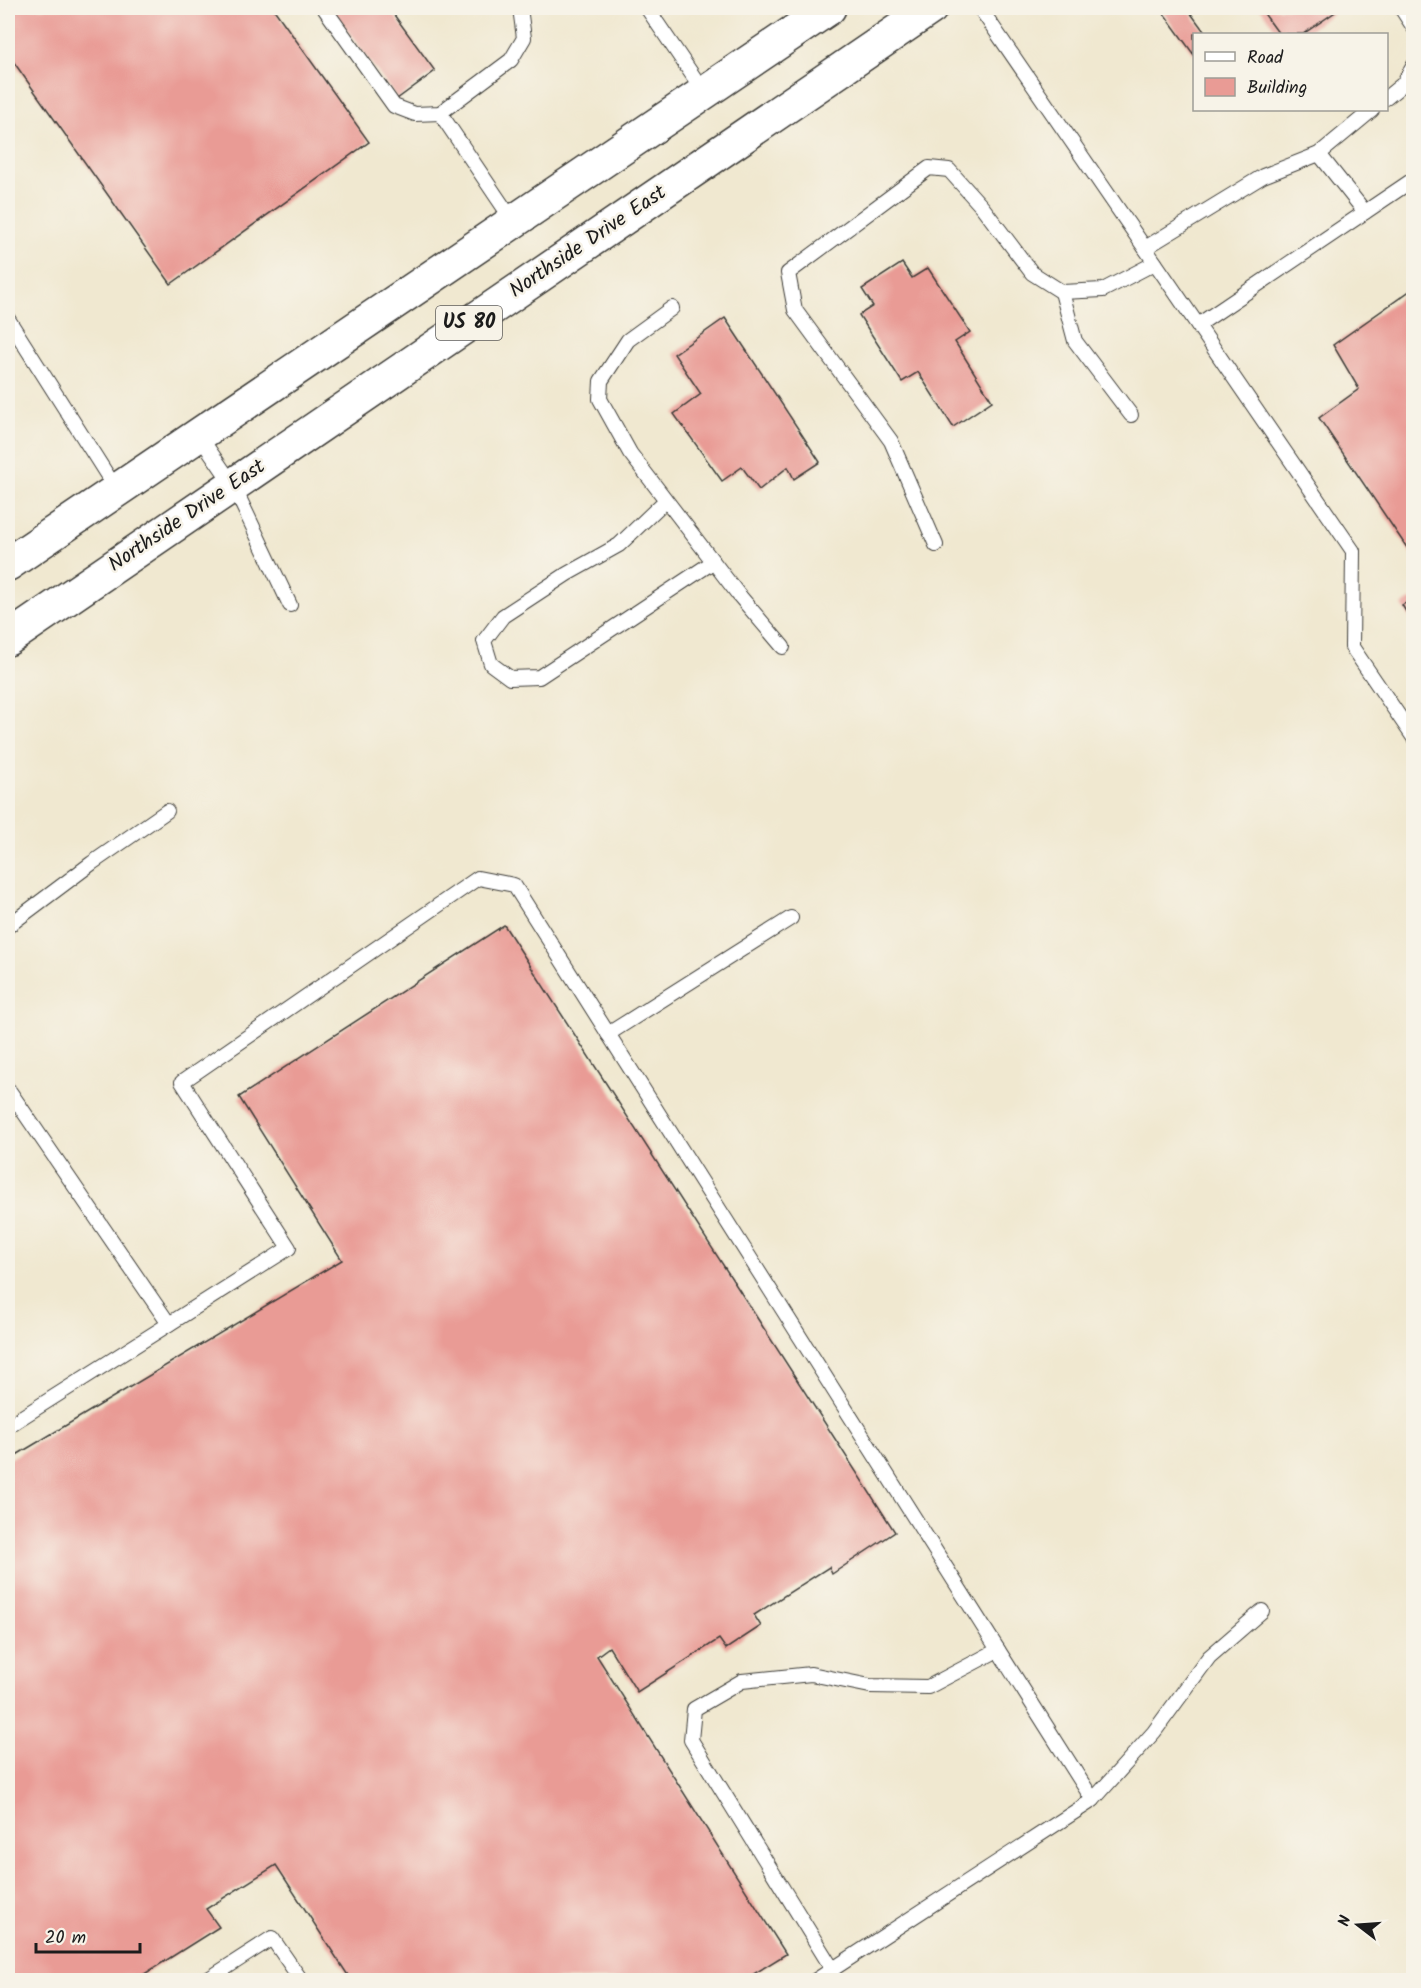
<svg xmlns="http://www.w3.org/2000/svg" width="1421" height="1988" viewBox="0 0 1421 1988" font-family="Kalam,sans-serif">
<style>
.building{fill:#e99b95}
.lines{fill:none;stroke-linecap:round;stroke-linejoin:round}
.lane-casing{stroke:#3c3b37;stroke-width:16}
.primary-casing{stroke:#3c3b37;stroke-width:36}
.lane{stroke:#fff;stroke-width:14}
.primary{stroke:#fff;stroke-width:33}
.labels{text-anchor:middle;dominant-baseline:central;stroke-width:5;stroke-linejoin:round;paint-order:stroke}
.shield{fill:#f7f3e8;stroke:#5e5c59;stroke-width:1.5}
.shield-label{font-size:20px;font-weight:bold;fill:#1c1c1c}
.street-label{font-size:21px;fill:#1c1c1c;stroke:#f7f3e8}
</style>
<rect width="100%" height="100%" fill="#f7f3e8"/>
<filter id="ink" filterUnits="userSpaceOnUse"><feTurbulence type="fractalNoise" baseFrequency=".0167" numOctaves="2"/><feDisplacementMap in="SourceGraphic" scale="12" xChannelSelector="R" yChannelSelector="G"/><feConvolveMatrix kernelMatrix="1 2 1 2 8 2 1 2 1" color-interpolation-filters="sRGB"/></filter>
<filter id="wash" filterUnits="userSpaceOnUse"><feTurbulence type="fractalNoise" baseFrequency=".008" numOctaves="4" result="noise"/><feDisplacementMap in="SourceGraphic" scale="24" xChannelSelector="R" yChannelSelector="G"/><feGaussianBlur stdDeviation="1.35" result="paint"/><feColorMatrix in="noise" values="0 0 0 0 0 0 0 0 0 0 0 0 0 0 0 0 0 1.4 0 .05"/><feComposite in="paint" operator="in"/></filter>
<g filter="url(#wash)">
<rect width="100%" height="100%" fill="#f0e8d0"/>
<g id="blocks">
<g class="building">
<polygon points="18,8 273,8 369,142 171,284 8,54 8,15"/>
<polygon points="331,8 389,8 435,71 397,99"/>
<polygon points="1160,8 1187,8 1206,34 1194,34 1194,55"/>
<polygon points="1260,8 1341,8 1303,34 1279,34"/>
<polygon points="902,263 912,278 928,268 970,332 955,342 992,401 953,427 918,372 902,382 859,315 873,306 862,289"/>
<polygon points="1414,288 1414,558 1319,418 1359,389 1333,345"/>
<polygon points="725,318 820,462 794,479 788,467 759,490 742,467 722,481 674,414 701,394 674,354"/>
<polygon points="1414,598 1414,625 1402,605"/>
<polygon points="504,925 895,1532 832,1574 829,1567 754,1615 761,1626 726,1649 719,1639 637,1692 609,1647 597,1656 786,1954 744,1980 351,1980 276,1865 206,1909 219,1927 135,1980 8,1980 8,1460 342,1260 239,1097"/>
</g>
</g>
</g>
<g filter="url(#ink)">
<use href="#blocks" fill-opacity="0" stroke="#3c3b37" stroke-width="1.5"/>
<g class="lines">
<defs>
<g id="lane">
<polyline points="324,8 394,106 415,114 440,113 511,60 524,38 520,8"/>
<polyline points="647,8 704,92"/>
<polyline points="980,8 1353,551 1352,647 1414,738"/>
<polyline points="1401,8 1414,28"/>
<polyline points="1386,98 1403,84 1414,65"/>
<polyline points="440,113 513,221"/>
<polyline points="1319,154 1365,212"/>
<polyline points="1145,248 1263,176 1319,154 1372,110"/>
<polyline points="1062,292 1075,341 1131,415"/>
<polyline points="672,308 628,340 601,381 600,399 630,453 738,594 783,647"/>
<polyline points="8,319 116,489"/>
<polyline points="1198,325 1414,179"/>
<polyline points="198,434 233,485 290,605"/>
<polyline points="665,501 619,545 567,574 503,616 484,641 491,664 510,678 539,677 713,562"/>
<polyline points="936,545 891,441 795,310 788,273 929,168 949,170 983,208 1032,273 1062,292 1103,290 1155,263"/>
<polyline points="8,926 92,863 167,811"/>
<polyline points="608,1034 791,918"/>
<polyline points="8,1089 169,1324"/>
<polyline points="8,1426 289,1248 182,1082 478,878 514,885 1093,1800 816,1980"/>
<polyline points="1093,1800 1154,1732 1209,1657 1262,1611"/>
<polyline points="833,1970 691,1740 694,1709 742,1681 811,1674 870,1686 928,1687 998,1650"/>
<polyline points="207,1980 272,1938 301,1980"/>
</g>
<g id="primary">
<polyline points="8,564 829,8"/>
<polyline points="8,639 931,8"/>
</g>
</defs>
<use href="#lane" class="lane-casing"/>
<use href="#primary" class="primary-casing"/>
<use href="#lane" class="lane"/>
<use href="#primary" class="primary"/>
</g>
</g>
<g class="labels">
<rect class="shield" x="436" y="306" width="66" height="34" rx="4.5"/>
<g class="shield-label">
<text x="469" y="323">US 80</text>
</g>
<g class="street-label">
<text transform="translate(588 242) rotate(-34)">Northside Drive East</text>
<text transform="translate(187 516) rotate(-34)">Northside Drive East</text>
</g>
</g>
<rect width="1421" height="1988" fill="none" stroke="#f7f3e8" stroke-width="30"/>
<rect x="1193" y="33" width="195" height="78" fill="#f7f3e8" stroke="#9f9d96" stroke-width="1.5"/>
<rect x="1205" y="52" width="30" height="9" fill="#ffffff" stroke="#9f9d96" stroke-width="1.5"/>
<text x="1247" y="63" font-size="18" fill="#1c1c1c">Road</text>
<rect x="1205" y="78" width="30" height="18" fill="#e99b95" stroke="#9f9d96" stroke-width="1.5"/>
<text x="1247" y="93" font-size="18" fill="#1c1c1c">Building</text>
<g transform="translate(1358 1925) rotate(287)" stroke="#f7f3e8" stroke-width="4.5" paint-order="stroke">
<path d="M0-4.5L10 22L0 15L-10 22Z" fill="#1c1c1c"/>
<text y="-9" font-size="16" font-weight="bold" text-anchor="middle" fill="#1c1c1c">N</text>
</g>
<path d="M36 1943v9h104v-9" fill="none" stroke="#1c1c1c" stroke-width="3"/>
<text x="45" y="1943" font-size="18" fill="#1c1c1c" stroke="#f7f3e8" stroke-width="4.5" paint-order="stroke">20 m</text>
</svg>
